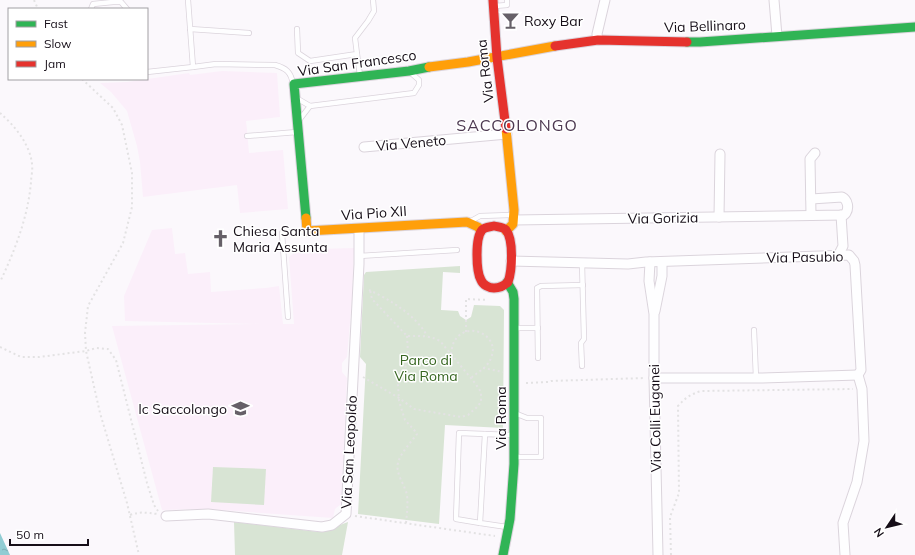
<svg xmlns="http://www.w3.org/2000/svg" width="915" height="555" viewBox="0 0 915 555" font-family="Mulish,sans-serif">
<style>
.education{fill:#fbeffa}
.park{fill:#d8e4d4}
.water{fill:url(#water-ripples)}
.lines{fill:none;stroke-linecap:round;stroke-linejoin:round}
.lane-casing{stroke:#dbd4dc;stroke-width:6}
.street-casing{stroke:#dbd4dc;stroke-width:11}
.fast-casing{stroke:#dbd4dc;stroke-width:11}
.slow-casing{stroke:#dbd4dc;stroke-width:11}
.jam-casing{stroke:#dbd4dc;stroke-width:11}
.path{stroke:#e3e2e3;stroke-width:2;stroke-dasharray:2 3;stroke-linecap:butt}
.lane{stroke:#fefeff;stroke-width:4.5}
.street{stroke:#fefeff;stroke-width:9}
.fast{stroke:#30b455;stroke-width:9}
.slow{stroke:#ff9f0a;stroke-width:9}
.jam{stroke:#e5322d;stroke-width:9}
.labels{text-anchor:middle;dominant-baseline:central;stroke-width:3;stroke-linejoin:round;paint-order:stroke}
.poi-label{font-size:14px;fill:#160e18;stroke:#fff;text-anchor:start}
.street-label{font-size:14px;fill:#160e18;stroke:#fff}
.park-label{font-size:14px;fill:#366520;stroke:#fff}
.quarter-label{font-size:16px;letter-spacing:1px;fill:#4d3951;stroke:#fff}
</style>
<defs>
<pattern id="water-ripples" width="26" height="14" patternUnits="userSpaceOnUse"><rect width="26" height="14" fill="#91ccd3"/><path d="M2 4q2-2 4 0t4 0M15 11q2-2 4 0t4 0" fill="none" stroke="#7caeb4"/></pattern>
</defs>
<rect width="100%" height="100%" fill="#fbf8fc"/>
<g class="education">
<polygon points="222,71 277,73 280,117 246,121 247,130 249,153 283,150 288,209 240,213 237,185 143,197 140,162 137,146 127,111 111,92 100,83 127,82 189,73 190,75"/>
<polygon points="172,228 175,254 185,253 188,274 210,272 211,292 266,288 279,286 283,324 294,324 289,257 294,253 318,252 318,249 354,248 352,299 347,357 342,363 342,372 347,378 341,504 335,509 333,518 205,509 162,510 112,326 261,324 125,321 124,296 152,230"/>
</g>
<g class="park">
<polygon points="460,266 460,273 443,272 441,310 458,311 460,316 466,320 471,317 474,305 500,306 504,310 503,428 445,425 439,524 358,514 366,364 360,357 364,275 366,272"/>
<polygon points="213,467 266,469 264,505 211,502"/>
<polygon points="234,522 319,532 330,530 340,525 348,522 342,555 235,555"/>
</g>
<polygon class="water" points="0,533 10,555 0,555"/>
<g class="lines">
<defs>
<g id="lane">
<path d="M188 0 193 67 216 64 275 65C286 68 291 72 293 84"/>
<polyline points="495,6 507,5 507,0"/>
<polyline points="91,9 93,4 113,2 121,2 127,9"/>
<polyline points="190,29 249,33"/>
<polyline points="297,29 298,53 310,61 357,54 355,38 368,21 374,11 373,0"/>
<polyline points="357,54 360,75"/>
<polyline points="147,72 193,67"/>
<polyline points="298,99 310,106"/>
<polyline points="300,119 310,106 414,93 419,85 419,80 411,73"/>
<polyline points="247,136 297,132"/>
<polyline points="471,221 480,216 512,215"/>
<polyline points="359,256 457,250"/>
<polyline points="288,317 282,233 307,231"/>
<polyline points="516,328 538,328"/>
<polyline points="754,330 756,378"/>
<polyline points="538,358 537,288 541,286 583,285"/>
<polyline points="582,366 581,343 584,339 582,263"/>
<polyline points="516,457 541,457 541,418 527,418 517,414"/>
<polyline points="480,523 456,519 459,433 485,434"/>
<polyline points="507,527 480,523 485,434 513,435"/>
</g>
<g id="street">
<polyline points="774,0 777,36"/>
<polyline points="598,40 597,34 605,0"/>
<polyline points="364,147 507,134"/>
<polyline points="811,215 810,159 815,153"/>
<polyline points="719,217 720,154"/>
<path d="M514 220 844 215 846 213C849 208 848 200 842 197L811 199"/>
<polyline points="839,254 843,246 841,215"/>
<polyline points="511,261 628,264 646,262 849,255 854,261 855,265 861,370 858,375 862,389 864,441 857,482 843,523 845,555"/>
<polyline points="650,262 649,281 654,314 654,378 658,555"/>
<polyline points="655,311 662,276 662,262"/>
<polyline points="654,378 762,378 858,375"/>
<polyline points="166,516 208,514 322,527 332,525 346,514 359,264 359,229"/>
</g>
<g id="fast">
<polyline points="687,42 700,42 915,27"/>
<polyline points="306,218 294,84 409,71 429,67"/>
<polyline points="503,555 510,519 514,464 514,299 513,292 507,282"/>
</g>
<g id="slow">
<polyline points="429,67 468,62 555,46"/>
<polyline points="506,129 514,210 513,224 506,231"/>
<polyline points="306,218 307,231 467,222 478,227 481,231"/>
</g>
<g id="jam">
<polyline points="493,0 497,58 506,129"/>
<polyline points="555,46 598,40 687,42"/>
<path d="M494 226C498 227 503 227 506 230 514 240 512 271 508 282 504 286 499 288 494 288 489 288 483 285 481 280 476 271 475 238 482 230 485 227 490 227 494 226Z"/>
</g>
</defs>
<use href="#lane" class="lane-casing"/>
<use href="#street" class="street-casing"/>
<use href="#fast" class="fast-casing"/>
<use href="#slow" class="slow-casing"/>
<use href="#jam" class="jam-casing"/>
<g class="path">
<polyline points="34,0 38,9"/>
<polyline points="82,79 113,108 122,125 132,173 132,207 123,243 88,306 85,333 86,351 100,413 127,503 139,555"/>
<path d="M0 113C14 125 30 144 32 164 33 170 31 177 31 182 28 217 15 250 0 282"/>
<path d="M369 290C389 299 417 316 427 336"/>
<polyline points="466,332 466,299 488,300"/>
<polyline points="0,347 21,357 39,357 86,351 96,348 108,349 116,360 147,483 154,505 158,511"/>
<path d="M451 354C452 350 452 345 454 342 466 319 501 335 491 358 488 367 478 372 471 378"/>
<polyline points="483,368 503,372"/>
<path d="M363 377 399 398 414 409 461 417 468 415 476 408 481 402V392L475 383 440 341C429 335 420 336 407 336L372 299 370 290"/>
<polyline points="526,383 548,382 551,381 645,378"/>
<path d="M130 515C142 511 146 513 158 514"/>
<polyline points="355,516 495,536"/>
<path d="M406 523C407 513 408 505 407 495 405 485 395 473 398 463 400 454 411 442 417 434L415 431 405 420 399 401 398 385 404 373 408 354 407 336"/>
<path d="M671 555 670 517 679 493 678 406C685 398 691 394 701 391L853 389"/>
</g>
<use href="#lane" class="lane"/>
<use href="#street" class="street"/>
<use href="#fast" class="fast"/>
<use href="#slow" class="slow"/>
<use href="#jam" class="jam"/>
</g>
<defs>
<symbol id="bar-bare" viewBox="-9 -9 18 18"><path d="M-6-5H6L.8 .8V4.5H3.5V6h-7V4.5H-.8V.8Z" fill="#666068" stroke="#fff" stroke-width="2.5" paint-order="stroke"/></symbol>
<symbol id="church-bare" viewBox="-9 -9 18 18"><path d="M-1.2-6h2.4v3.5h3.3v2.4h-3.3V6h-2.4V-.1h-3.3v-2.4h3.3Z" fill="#666068" stroke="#fff" stroke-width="2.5" paint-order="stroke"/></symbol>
<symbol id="school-bare" viewBox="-9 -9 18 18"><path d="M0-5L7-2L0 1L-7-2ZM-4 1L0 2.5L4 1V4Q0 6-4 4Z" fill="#666068" stroke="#fff" stroke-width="2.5" paint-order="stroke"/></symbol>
</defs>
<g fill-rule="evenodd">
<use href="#bar-bare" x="498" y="8" width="25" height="25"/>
<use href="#church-bare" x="208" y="226" width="25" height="25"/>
<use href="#school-bare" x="228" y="396" width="25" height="25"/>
</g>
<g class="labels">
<g class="poi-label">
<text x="524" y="21">Roxy Bar</text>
<text x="233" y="231">Chiesa Santa<tspan x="233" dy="16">Maria Assunta</tspan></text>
<text x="227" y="409" text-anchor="end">Ic Saccolongo</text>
</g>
<g class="street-label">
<text transform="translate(705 26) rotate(-2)">Via Bellinaro</text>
<text transform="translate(357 63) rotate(-8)">Via San Francesco</text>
<text transform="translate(485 71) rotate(-97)">Via Roma</text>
<text transform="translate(411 143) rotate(-5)">Via Veneto</text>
<text transform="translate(374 213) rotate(-4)">Via Pio XII</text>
<text transform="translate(663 218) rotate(-1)">Via Gorizia</text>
<text transform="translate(805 257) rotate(-1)">Via Pasubio</text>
<text transform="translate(501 418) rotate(-90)">Via Roma</text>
<text transform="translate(655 418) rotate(-91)">Via Colli Euganei</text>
<text transform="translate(349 452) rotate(-87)">Via San Leopoldo</text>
</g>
<g class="park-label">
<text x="426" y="360">Parco di<tspan x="426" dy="16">Via Roma</tspan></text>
</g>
<g class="quarter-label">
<text x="517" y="125">SACCOLONGO</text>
</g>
</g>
<rect x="8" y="8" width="140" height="72" fill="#ffffff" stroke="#a29fa3"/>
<rect x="16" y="21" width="20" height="6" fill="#30b455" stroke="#a29fa3"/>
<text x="44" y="28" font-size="12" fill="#160e18">Fast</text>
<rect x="16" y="41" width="20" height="6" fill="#ff9f0a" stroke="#a29fa3"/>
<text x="44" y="48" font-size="12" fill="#160e18">Slow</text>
<rect x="16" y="61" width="20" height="6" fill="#e5322d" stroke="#a29fa3"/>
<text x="44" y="68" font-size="12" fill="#160e18">Jam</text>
<g transform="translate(887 527) rotate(235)" stroke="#ffffff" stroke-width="3" paint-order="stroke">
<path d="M0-3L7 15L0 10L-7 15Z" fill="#160e18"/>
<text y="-6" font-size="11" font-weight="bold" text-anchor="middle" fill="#160e18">N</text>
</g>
<path d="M10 539v6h78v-6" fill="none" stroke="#160e18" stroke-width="2"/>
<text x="16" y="539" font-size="12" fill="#160e18" stroke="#ffffff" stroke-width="3" paint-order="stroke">50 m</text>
</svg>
